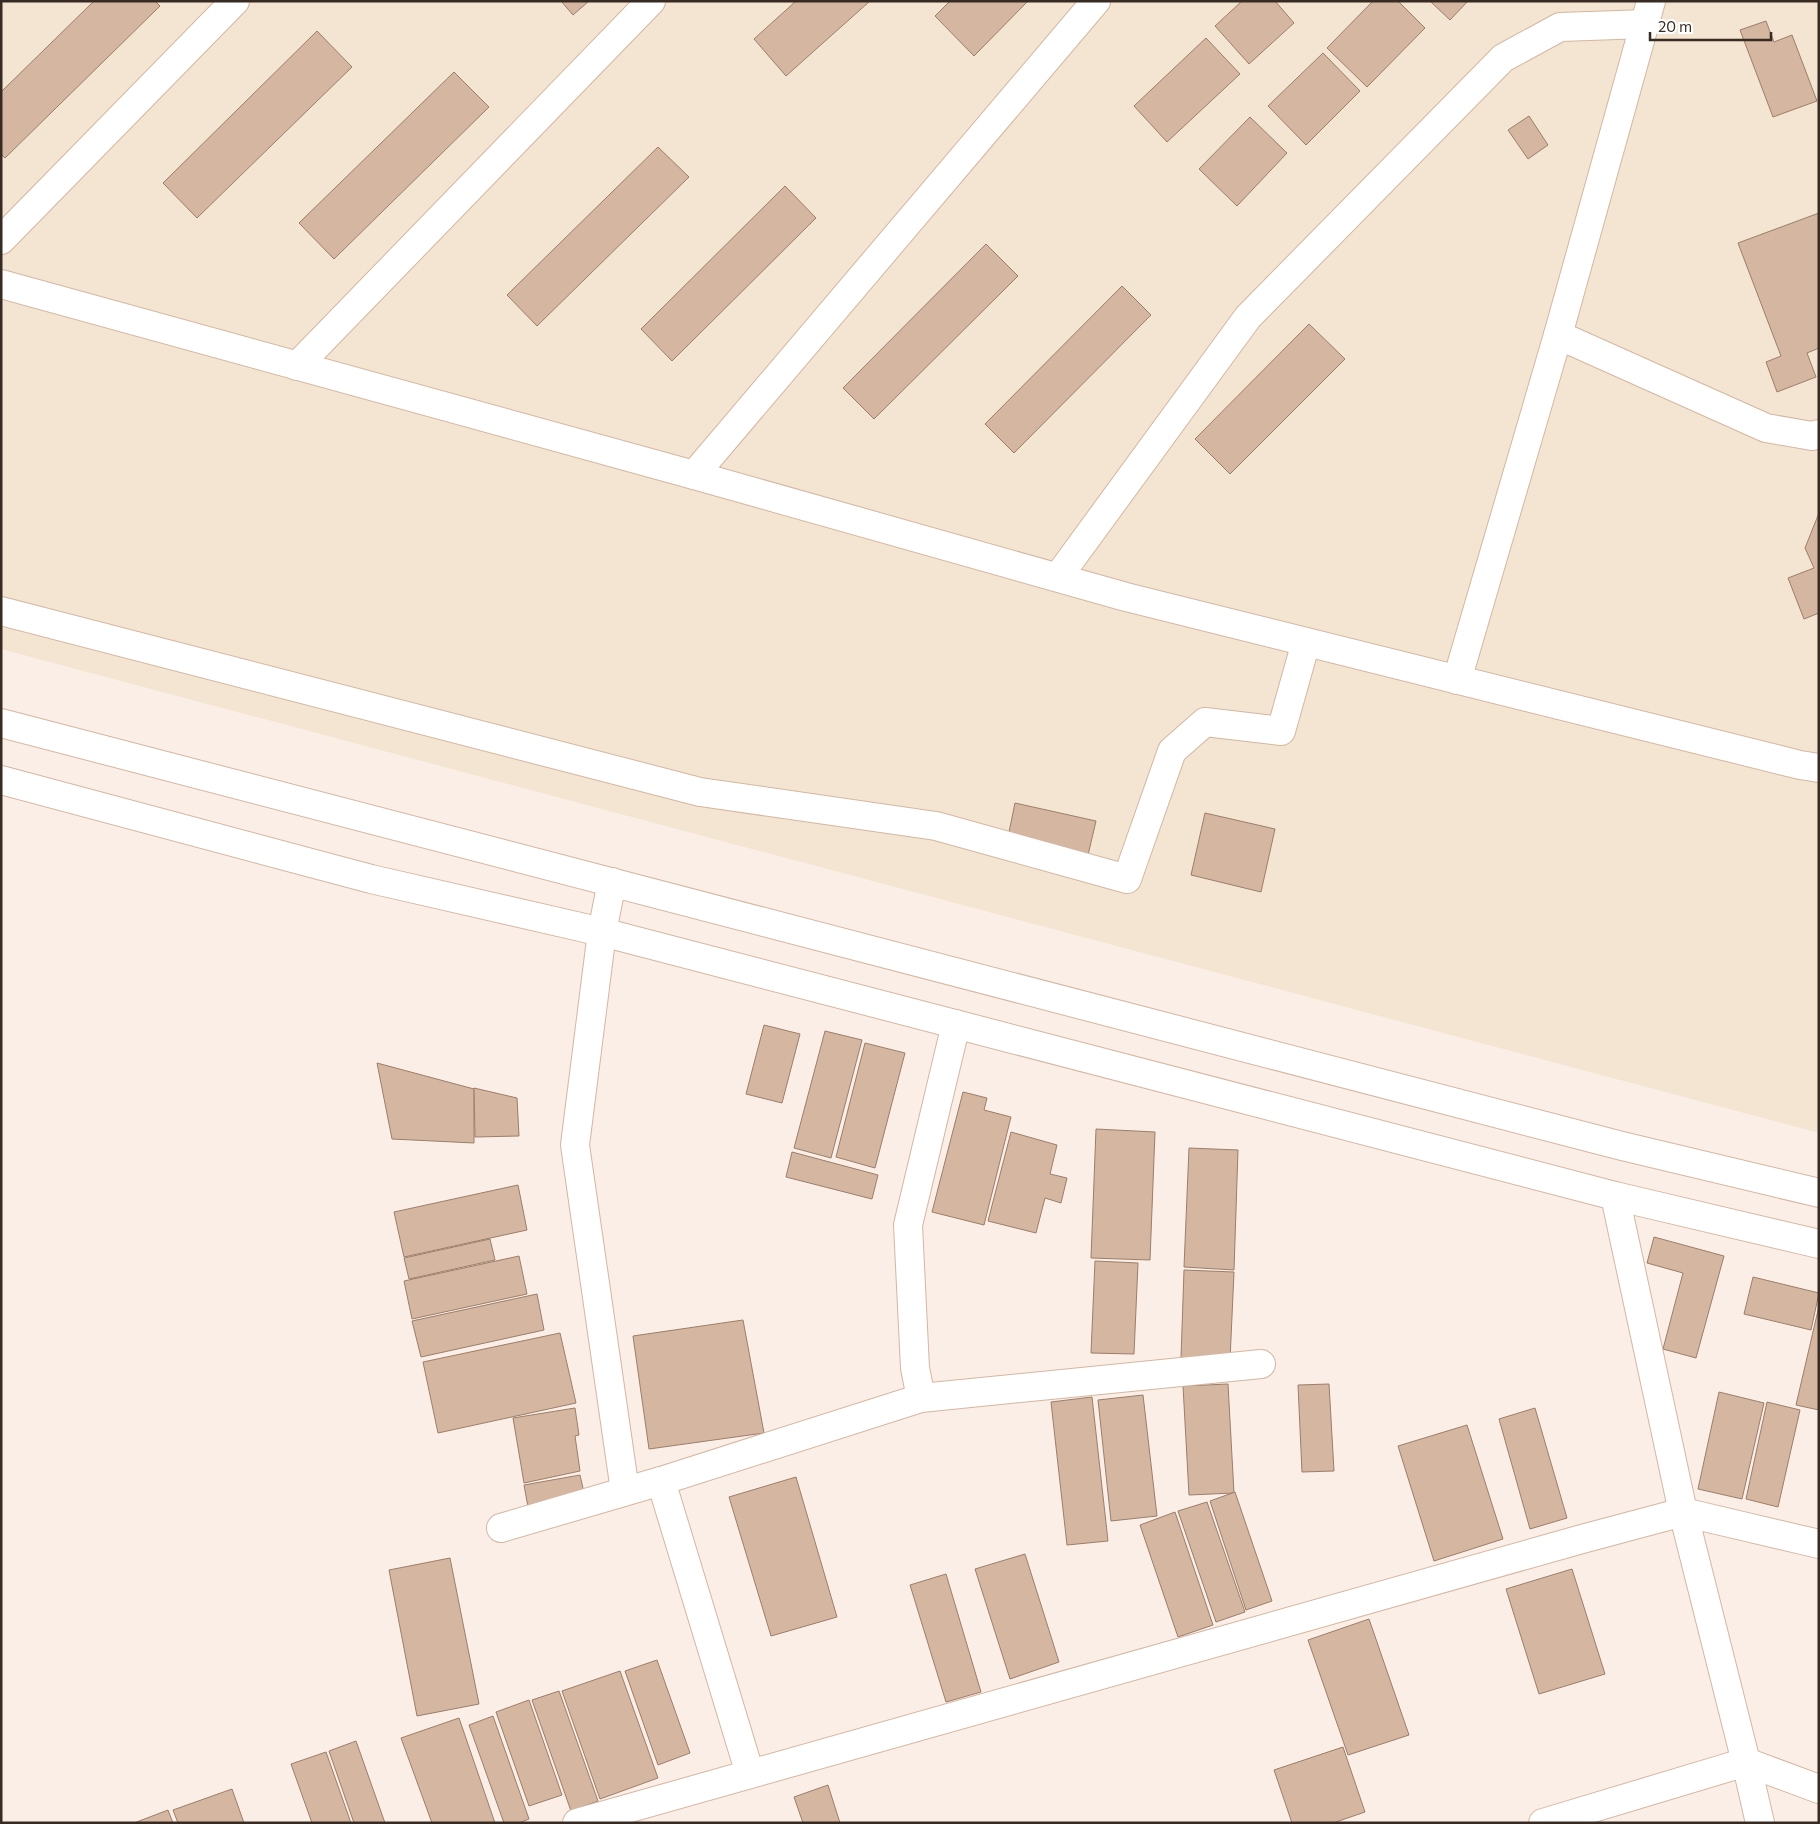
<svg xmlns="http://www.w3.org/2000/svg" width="1820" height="1824" viewBox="0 0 1820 1824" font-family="Commissioner,sans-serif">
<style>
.education{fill:#f3e5d1}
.building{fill:#d5b6a1;stroke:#9b7e6a}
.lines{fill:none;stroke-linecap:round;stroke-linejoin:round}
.street-casing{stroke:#d5b6a1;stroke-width:30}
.secondary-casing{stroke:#d5b6a1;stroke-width:30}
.street{stroke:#fff;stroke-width:28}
.secondary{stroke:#fff;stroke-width:28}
</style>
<rect width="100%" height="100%" fill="#fbeee6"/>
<polygon class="education" points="1,1 1819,1 1819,1133 1,649"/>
<g class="building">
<polygon points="94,1 155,1 160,6 5,158 1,154 1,92"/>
<polygon points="561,1 589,1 573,15"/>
<polygon points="796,1 870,1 786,76 754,39"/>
<polygon points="950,1 1026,1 1027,2 974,56 935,16"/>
<polygon points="1242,1 1275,1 1294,23 1249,64 1215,26"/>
<polygon points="1373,1 1398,1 1425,28 1367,87 1327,48"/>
<polygon points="1430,1 1468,1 1450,20"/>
<polygon points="1766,21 1774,42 1792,35 1817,101 1773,117 1740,30"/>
<polygon points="317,31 352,67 197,218 163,183"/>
<polygon points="1206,38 1240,74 1167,142 1134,106"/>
<polygon points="1323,53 1360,91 1306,145 1268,106"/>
<polygon points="454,72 489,107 334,259 299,223"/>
<polygon points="1529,116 1548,145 1528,159 1508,130"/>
<polygon points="1250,117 1287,153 1237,206 1199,169"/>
<polygon points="658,147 689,177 537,326 507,295"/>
<polygon points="785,186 816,218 672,361 641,329"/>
<polygon points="1819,213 1819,348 1807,353 1816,377 1777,392 1766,362 1781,356 1738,243"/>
<polygon points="986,244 1018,276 874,419 843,388"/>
<polygon points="1122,286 1151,315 1014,453 985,424"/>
<polygon points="1309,324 1345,359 1230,474 1195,439"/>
<polygon points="1819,513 1819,613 1804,619 1788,578 1814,568 1805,548"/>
<polygon points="1015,803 1096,821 1088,855 1008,837"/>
<polygon points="1205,813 1275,829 1261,892 1191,875"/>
<polygon points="764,1025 800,1034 782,1103 746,1094"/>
<polygon points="825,1031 862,1040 831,1158 794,1148"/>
<polygon points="865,1043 905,1053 875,1168 836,1157"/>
<polygon points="377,1063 474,1089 474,1143 392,1139"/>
<polygon points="474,1088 517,1098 519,1136 475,1137"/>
<polygon points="963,1092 987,1098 984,1110 1011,1117 984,1225 932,1212"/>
<polygon points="1096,1129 1155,1132 1150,1260 1091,1258"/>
<polygon points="1011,1132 1057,1145 1050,1174 1067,1178 1061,1203 1045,1198 1036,1233 988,1221"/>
<polygon points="1189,1148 1238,1150 1234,1270 1184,1267"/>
<polygon points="792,1152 878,1175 872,1199 786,1177"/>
<polygon points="518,1185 527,1230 404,1257 394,1212"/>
<polygon points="1654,1237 1724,1256 1696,1358 1663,1349 1683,1273 1647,1263"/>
<polygon points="490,1239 495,1260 409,1279 404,1258"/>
<polygon points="519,1256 527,1294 412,1319 404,1281"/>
<polygon points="1095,1261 1138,1263 1134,1354 1091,1353"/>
<polygon points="1184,1270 1234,1272 1230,1360 1181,1358"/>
<polygon points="1753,1277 1819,1293 1811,1330 1744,1314"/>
<polygon points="537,1294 544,1330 421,1357 412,1321"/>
<polygon points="1819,1306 1819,1410 1796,1405"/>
<polygon points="743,1320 764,1433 649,1449 633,1336"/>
<polygon points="560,1333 576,1403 438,1433 423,1362"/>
<polygon points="1228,1384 1234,1493 1189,1495 1183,1386"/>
<polygon points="1329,1384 1334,1471 1302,1472 1298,1385"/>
<polygon points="1719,1392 1764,1403 1742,1499 1698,1489"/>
<polygon points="1143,1395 1157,1516 1111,1521 1098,1400"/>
<polygon points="1092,1397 1108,1541 1067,1545 1051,1402"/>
<polygon points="1767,1402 1800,1410 1778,1507 1746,1499"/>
<polygon points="575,1408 579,1435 575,1436 580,1471 524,1483 513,1418"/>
<polygon points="1535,1408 1567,1518 1530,1529 1499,1419"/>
<polygon points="1467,1425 1503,1539 1434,1561 1398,1446"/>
<polygon points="580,1475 585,1497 528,1507 524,1485"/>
<polygon points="796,1477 837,1617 771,1636 729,1497"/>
<polygon points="1235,1492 1272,1601 1246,1610 1210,1501"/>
<polygon points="1207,1502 1245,1612 1216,1622 1178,1511"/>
<polygon points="1175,1512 1213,1625 1178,1637 1140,1525"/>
<polygon points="1025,1554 1059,1662 1010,1679 975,1569"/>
<polygon points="450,1558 479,1704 417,1716 389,1570"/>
<polygon points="1572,1569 1605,1674 1539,1694 1506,1589"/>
<polygon points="946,1574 981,1692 946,1702 910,1585"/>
<polygon points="1369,1619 1409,1735 1348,1755 1308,1640"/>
<polygon points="657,1660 690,1753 658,1765 625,1671"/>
<polygon points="620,1671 658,1778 600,1799 562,1691"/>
<polygon points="559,1691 598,1801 571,1811 532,1700"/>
<polygon points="529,1700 562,1795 529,1806 496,1712"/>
<polygon points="493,1716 529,1819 519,1823 504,1823 469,1725"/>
<polygon points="459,1718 495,1823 432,1823 401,1738"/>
<polygon points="356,1741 385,1823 354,1823 329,1751"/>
<polygon points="1343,1747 1365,1812 1333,1823 1292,1823 1274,1770"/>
<polygon points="326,1752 351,1823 312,1823 291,1764"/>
<polygon points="828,1785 840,1823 803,1823 794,1797"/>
<polygon points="232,1789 244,1823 178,1823 173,1810"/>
<polygon points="168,1810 173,1823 134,1823"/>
</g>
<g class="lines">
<defs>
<g id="street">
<polyline points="1,240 235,1"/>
<polyline points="1,284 694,475 1126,597 1800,765 1819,768"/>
<polyline points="1558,335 1766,428 1812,436 1819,434"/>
<polyline points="297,366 651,1"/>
<polyline points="694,475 1096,1"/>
<polyline points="1058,577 1248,317 1503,58 1560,27 1646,24"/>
<polyline points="1,611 700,792 936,826 1127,879 1172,751 1205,722 1281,731 1306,642"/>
<polyline points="1457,680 1558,335 1651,1"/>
<polyline points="612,882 602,932 575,1145 625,1491"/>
<polyline points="921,1398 915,1368 908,1225 956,1024"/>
<polyline points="661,1481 750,1774"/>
<polyline points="501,1528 661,1481 921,1398 1261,1364"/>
<polyline points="1819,1544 1683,1512 1746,1762 1819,1789"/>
<polyline points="577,1823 1582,1539 1683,1512 1615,1196"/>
<polyline points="1543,1823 1746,1762 1760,1823"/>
</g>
<g id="secondary">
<polyline points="1,723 1622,1146 1819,1193"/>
<polyline points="1,780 371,879 602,932 1615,1196 1819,1244"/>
</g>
</defs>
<use href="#street" class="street-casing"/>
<use href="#secondary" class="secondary-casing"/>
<use href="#street" class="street"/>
<use href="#secondary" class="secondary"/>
</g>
<rect width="1820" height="1824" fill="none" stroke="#372b23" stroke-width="5"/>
<path d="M1650 32v8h121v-8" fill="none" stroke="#372b23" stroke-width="2.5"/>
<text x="1658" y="32" font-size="15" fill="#372b23" stroke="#ffffff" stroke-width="4" paint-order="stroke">20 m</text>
</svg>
